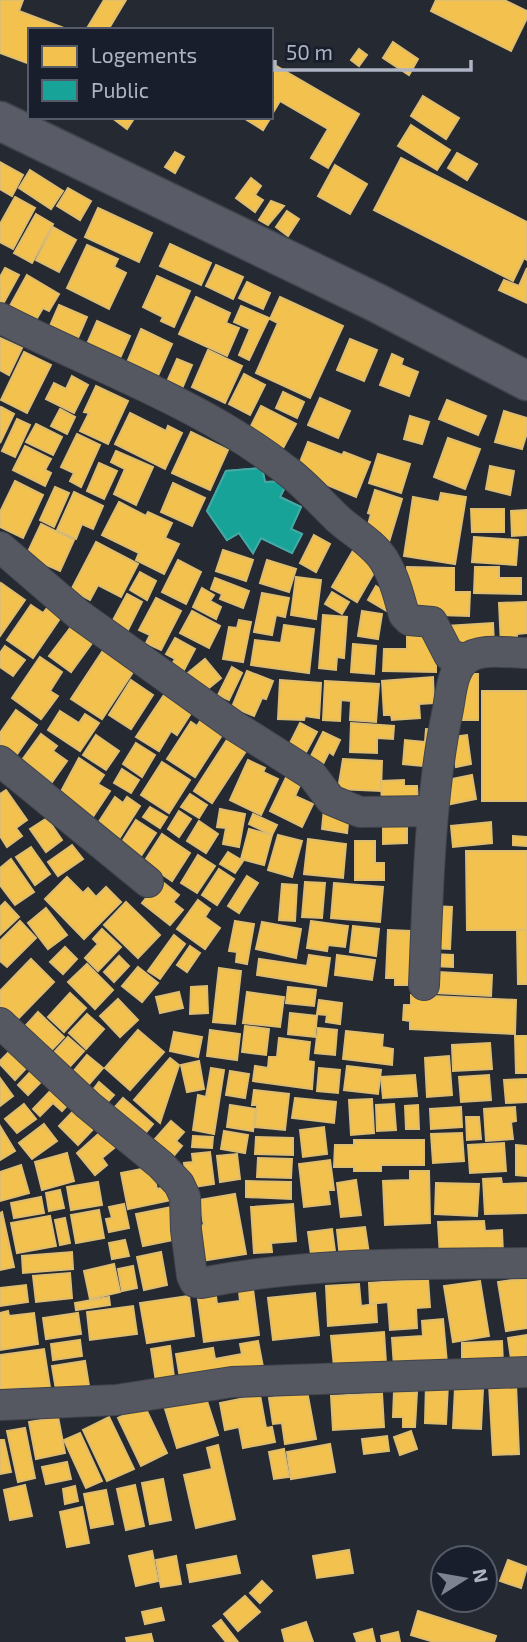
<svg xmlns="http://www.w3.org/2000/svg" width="527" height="1642" viewBox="0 0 527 1642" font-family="'Exo 2',sans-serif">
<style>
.homes{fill:#f2c14e;stroke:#debd71;stroke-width:2}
.public{fill:#17a398;stroke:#44a8a5;stroke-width:2}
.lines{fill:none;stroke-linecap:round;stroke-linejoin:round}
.street-casing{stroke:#41444b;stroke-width:32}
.secondary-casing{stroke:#41444b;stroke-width:41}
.street{stroke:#565861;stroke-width:30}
.secondary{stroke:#595c66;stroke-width:38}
</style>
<rect width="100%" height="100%" fill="#252932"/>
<g class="homes">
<polygon points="0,0 23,0 19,11 69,30 30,30 30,64 0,53"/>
<polygon points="104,0 126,0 108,30 86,30"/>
<polygon points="436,0 504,0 527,11 527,18 511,51 431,11"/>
<polygon points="393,42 418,59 409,75 383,58"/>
<polygon points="359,49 367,55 359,66 351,60"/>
<polygon points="273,64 359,114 328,168 311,158 328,129 280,101 271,116"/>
<polygon points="423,96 459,118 446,139 411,116"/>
<polygon points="111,117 135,117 127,129"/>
<polygon points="242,117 271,117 263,130"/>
<polygon points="411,125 450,150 437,170 398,146"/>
<polygon points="175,152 184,157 175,173 165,167"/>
<polygon points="457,153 477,164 467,180 448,168"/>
<polygon points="401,158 527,222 527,260 524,258 513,281 374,210"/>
<polygon points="0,162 23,175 12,196 0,189"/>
<polygon points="335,165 367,184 350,214 318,196"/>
<polygon points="30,170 63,191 51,209 19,188"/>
<polygon points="251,178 261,186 255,195 263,200 255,212 236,198"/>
<polygon points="68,188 91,201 80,220 57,206"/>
<polygon points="15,197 35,208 13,249 0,242 0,224"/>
<polygon points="271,201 284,206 268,225 259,220"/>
<polygon points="98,208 152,233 139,262 85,237"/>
<polygon points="287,211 299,219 288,236 276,227"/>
<polygon points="36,214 53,224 32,263 14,253"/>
<polygon points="53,227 76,240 59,272 36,260"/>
<polygon points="170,244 211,263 201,285 160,266"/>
<polygon points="87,245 118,259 114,267 126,273 109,309 67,288"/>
<polygon points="216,265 243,277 233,299 206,286"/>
<polygon points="5,268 19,275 3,304 0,302 0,277"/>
<polygon points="527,268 527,303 499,290 504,280 519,286"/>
<polygon points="27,275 59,294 49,311 43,308 30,330 5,315"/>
<polygon points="157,276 190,291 174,327 161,321 163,317 143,307"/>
<polygon points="247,282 270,293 263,309 239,298"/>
<polygon points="196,297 230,313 226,323 239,328 227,356 179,334"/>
<polygon points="280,297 343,326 310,398 256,373 278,323 270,319"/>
<polygon points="59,305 87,317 74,347 46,335"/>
<polygon points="241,306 269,318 249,360 239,355 250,329 234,322"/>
<polygon points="97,321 130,336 116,367 83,353"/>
<polygon points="141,329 172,344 157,378 126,365"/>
<polygon points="0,338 22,348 9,375 0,370"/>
<polygon points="350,339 377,350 364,381 337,370"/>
<polygon points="208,350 242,366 225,403 192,387"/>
<polygon points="24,352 51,365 27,413 1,400"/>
<polygon points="392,354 403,359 401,365 418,372 409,396 380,385"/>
<polygon points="177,359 192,365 181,391 166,384"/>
<polygon points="244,374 265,385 250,415 229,404"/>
<polygon points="72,376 88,385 74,413 46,399 54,383 66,389"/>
<polygon points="96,386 128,401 108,444 80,431 89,413 84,412"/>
<polygon points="283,392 304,402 297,418 276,408"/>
<polygon points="320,398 350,411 338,438 308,425"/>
<polygon points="447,400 486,416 478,435 439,419"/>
<polygon points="261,406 296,424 281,452 247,434"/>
<polygon points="1,407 14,414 0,443 0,408"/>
<polygon points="60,409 75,417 67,434 51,426"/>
<polygon points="504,411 527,418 527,433 522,449 495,442"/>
<polygon points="130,413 166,431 168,426 182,433 165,469 115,444"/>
<polygon points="410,416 429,422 422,444 404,439"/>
<polygon points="17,419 30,425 15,457 2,451"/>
<polygon points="36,424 62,437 53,455 26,442"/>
<polygon points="191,432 228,450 210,490 172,473"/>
<polygon points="77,434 100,445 81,487 70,481 74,473 61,467"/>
<polygon points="448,438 480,449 465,489 434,477"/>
<polygon points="308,442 342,455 344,452 370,462 356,497 296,472"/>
<polygon points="25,446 51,459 45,470 51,473 45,486 13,470"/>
<polygon points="116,451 153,467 136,505 114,494 125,469 111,462"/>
<polygon points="378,454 410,464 401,493 369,483"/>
<polygon points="99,463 117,471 104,499 87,491"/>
<polygon points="490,466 514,471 510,495 486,489"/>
<polygon points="15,481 43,495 23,538 0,527 0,512"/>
<polygon points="173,483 205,498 192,526 161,512"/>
<polygon points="55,487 69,493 54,527 40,520"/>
<polygon points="375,490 402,499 389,542 365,535 371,514 368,513"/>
<polygon points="74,492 103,506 93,529 82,524 76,539 57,530"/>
<polygon points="441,493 466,497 455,564 404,556 413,497 439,502"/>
<polygon points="119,502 146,516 148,512 172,523 165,538 179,544 164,574 136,560 139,553 102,535"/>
<polygon points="471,509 504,509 504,532 472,532"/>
<polygon points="527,510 527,535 512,536 511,511"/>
<polygon points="41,524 74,540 60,571 26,556"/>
<polygon points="314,535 330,544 316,572 300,563"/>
<polygon points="474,537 518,540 516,565 472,562"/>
<polygon points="96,542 138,564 121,597 98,585 90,600 71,590"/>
<polygon points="354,549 379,564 357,602 332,587"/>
<polygon points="223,550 253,560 246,581 216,571"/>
<polygon points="178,560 201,572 186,604 162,592"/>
<polygon points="267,560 296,569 289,592 260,583"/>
<polygon points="407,567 454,568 454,592 470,592 469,616 406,614"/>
<polygon points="475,567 499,567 499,578 521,578 521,594 474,593"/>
<polygon points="140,572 156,581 147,600 130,590"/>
<polygon points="296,577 321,580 316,619 291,615"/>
<polygon points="215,578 249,591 243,608 220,599 222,594 211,589"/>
<polygon points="1,583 25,600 0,636 0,585"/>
<polygon points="376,586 394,598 387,611 368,600"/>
<polygon points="202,588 214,595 210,601 221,607 216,619 193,607"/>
<polygon points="332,592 349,602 342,614 325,604"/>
<polygon points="262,593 289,598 285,617 276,615 272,635 254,632"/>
<polygon points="127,594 142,602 128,630 112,622"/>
<polygon points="156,598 181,611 161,650 146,643 150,635 139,630"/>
<polygon points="527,602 527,633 517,634 517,645 501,646 499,603"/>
<polygon points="31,605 43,613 47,608 61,617 33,658 7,640"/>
<polygon points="192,611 220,626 209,648 180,633"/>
<polygon points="362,611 382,614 378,639 358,636"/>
<polygon points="323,615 347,617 344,658 337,657 336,670 319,668"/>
<polygon points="239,620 251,622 243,662 223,659 229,627 237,628"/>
<polygon points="74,623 95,639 71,672 49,656"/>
<polygon points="493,623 494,644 447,646 446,626"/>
<polygon points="284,625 314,629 309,673 251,665 255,640 281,643"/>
<polygon points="407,630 436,631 436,672 383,671 384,649 407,649"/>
<polygon points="175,638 195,649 183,672 171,666 175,659 166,654"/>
<polygon points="353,644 376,646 374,674 351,672"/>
<polygon points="5,646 25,660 13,676 0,667 0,653"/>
<polygon points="104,649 135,669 102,719 71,699"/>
<polygon points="40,657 62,672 50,691 58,696 41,719 12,698"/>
<polygon points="205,659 221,678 204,692 188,673"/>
<polygon points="232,667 242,673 229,700 218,695"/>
<polygon points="247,671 273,681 266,699 262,698 254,716 232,707"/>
<rect x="460" y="674" width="18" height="46"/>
<polygon points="433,677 434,703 419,704 420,718 392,720 391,715 384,715 382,681"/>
<polygon points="131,680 153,695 131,729 109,715"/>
<polygon points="280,680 321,683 319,718 305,716 304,720 278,719"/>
<polygon points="325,681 379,684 376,722 350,720 351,701 341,700 340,721 323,720"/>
<polygon points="168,689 195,707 177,735 171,731 159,751 136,737"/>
<rect x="482" y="691" width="45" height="110"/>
<polygon points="16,710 37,725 13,760 0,751 0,733"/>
<polygon points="60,711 79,723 85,714 99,723 80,751 48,730"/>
<polygon points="204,715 226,729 195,777 167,759 191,722 197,726"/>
<polygon points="300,723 317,732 303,758 287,749"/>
<polygon points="351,723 394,726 393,739 377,738 377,753 350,752"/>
<polygon points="426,729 435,730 433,767 403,764 405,740 425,742"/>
<polygon points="232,732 250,745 212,803 194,791"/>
<polygon points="323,732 340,740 333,755 329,752 319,772 306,766"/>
<polygon points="41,734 57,746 53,751 67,761 52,782 22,760"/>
<polygon points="96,735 119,751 106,770 83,755"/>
<polygon points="467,735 471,764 456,767 451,737"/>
<polygon points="136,743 155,755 142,777 123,764"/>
<polygon points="79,758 104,775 98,784 110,791 90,821 57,799"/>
<polygon points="343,759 382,761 381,791 338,789"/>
<polygon points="248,760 265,768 263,772 278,779 261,815 230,800"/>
<polygon points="162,762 190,780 169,813 141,795"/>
<polygon points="122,769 139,780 131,793 114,783"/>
<polygon points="290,769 304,776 295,796 313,804 302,827 270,811"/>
<polygon points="472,775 476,799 446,805 442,781"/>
<polygon points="404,780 404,786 417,786 418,805 382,807 381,781"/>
<polygon points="6,790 27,820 16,828 22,836 7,847 0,836 0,794"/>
<polygon points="190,794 207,805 199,818 181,807"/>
<polygon points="115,797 123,803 127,797 140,806 115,845 93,831"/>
<polygon points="150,807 167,817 160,828 143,817"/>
<polygon points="220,809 245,814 239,847 223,844 226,828 217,827"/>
<polygon points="324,809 349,813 347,833 322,829"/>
<polygon points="179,811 191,819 179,837 168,829"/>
<polygon points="253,814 277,825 272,835 249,824"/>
<polygon points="47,818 62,840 46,852 30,829"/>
<polygon points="383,818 407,819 407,843 383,844"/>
<polygon points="136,820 156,833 135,865 118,848"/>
<polygon points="199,821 218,834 206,853 187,841"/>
<polygon points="491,822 492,843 453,847 451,826"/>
<polygon points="249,829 272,835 264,865 241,859"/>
<polygon points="162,834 190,853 172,881 144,862"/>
<polygon points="278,835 302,841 292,877 268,870"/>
<polygon points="513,836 527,837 527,846 513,845"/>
<polygon points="308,839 346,844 343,878 304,874"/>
<polygon points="355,841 375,841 375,863 384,863 384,880 355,880"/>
<polygon points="72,845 83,859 58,876 48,862"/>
<polygon points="31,847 50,874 35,885 16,857"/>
<polygon points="466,851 527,851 527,930 467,930"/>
<polygon points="228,852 243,861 235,873 220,864"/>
<polygon points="198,855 215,866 197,893 181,883"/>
<polygon points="11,859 34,892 15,905 0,885 0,868"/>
<polygon points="219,869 234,879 217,905 202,895"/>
<polygon points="155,876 179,895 173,902 183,910 170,925 142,903 150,893"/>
<polygon points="247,876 258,883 239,913 228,906"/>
<polygon points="67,877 83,893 88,888 96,897 106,887 121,902 84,939 45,899"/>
<polygon points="305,882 325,883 322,918 302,917"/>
<polygon points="334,883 383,887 380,922 331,918"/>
<polygon points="282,884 297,885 295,921 279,920"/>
<polygon points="198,900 210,909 205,917 220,928 205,949 177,929"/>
<polygon points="5,902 19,917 1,934 0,907"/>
<polygon points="126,902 160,935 138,958 104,925"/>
<polygon points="433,906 452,907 450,949 431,948"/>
<polygon points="46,908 67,935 48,949 28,923"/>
<polygon points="20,921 36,938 7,967 0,961 0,941"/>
<polygon points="235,921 254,924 247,964 236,962 237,952 229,951"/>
<polygon points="311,921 348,926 345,947 328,945 327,951 307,948"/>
<polygon points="262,922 301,929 296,958 256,949"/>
<polygon points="353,926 379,929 376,956 350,952"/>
<polygon points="102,929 121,947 98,971 85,958 98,944 93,939"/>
<polygon points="388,930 411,931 410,985 395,985 395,978 386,978"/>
<polygon points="517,930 527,930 527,984 518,984"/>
<polygon points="174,935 185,944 160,979 148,971"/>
<polygon points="190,946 200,953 187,972 177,965"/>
<polygon points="65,947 77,959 63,974 50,962"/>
<polygon points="433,954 453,955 453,967 433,966"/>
<polygon points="309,955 330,958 326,986 257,975 259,959 307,966"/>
<polygon points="337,955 375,960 372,980 335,975"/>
<polygon points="119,956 129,966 114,982 104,972"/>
<polygon points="31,959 54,982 13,1024 0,1012 0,991"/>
<polygon points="87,964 113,990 95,1009 68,982"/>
<polygon points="138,967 158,983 142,1002 122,986"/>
<polygon points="219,968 241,971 235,1024 213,1022"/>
<polygon points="438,972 492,975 491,996 436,993"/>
<polygon points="207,986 208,1013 190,1014 191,987"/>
<polygon points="288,987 316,990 314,1006 286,1003"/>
<polygon points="179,992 183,1008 160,1013 156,997"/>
<polygon points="247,992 284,997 280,1027 243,1023"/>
<polygon points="70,993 86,1008 64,1032 48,1017"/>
<polygon points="411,995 516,1000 515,1034 410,1029 410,1021 403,1020 404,1005 411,1005"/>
<polygon points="118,999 138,1020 120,1037 100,1016"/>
<polygon points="319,1000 342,1003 340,1024 326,1022 327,1015 317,1014"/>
<polygon points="38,1012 64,1037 45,1057 19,1033"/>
<polygon points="290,1013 317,1016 315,1037 288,1034"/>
<polygon points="87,1014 104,1029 86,1049 69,1033"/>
<polygon points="245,1026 269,1029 266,1055 242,1052"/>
<polygon points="318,1028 337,1030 335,1055 315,1053"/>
<polygon points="138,1030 164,1052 130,1090 105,1068"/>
<polygon points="210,1030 240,1034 237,1060 207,1056"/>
<polygon points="346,1031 383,1035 382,1047 393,1049 392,1065 343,1059"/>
<polygon points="174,1032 202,1037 198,1057 170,1051"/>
<polygon points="515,1036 527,1036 527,1073 516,1073"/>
<polygon points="68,1037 84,1051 63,1074 47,1060"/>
<polygon points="279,1038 310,1042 308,1061 314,1062 312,1089 253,1081 255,1066 268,1068 269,1057 277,1057"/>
<polygon points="490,1043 492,1069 453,1071 452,1045"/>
<polygon points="15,1046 32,1062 15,1080 0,1064 0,1061"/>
<polygon points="87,1055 103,1068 83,1091 68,1078"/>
<polygon points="449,1056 452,1095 427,1097 425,1058"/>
<polygon points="170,1058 179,1065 160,1123 134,1100"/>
<polygon points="199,1061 204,1089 187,1092 181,1065"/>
<polygon points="36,1066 46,1077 28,1095 18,1085"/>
<polygon points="347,1066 381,1070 378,1094 344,1090"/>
<polygon points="211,1068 224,1070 214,1134 193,1130 198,1095 206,1097"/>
<polygon points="319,1068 340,1070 338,1093 317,1091"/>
<polygon points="230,1071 249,1074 245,1098 226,1095"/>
<polygon points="415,1075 417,1096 383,1098 381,1077"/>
<polygon points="489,1075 491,1100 461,1102 459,1077"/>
<polygon points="0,1078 13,1096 0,1106"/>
<polygon points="527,1079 527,1102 506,1103 504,1080"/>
<polygon points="99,1082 114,1095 103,1107 89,1095"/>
<polygon points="58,1083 73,1099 62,1111 53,1103 40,1116 33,1109"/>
<polygon points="254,1090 289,1094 285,1130 255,1127 257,1105 252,1105"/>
<polygon points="123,1098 153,1124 137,1143 107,1116"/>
<polygon points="295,1098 336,1102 334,1123 292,1118"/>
<polygon points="372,1099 374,1133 351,1135 349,1100"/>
<polygon points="81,1103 100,1122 78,1145 59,1126"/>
<polygon points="24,1104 36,1119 17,1133 5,1119"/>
<polygon points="394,1104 396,1130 377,1131 376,1105"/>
<polygon points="230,1105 256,1109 253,1131 227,1127"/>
<polygon points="418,1105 419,1129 406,1129 405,1106"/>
<polygon points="461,1107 462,1127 431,1129 430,1109"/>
<polygon points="515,1107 516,1121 511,1122 513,1139 486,1141 484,1109"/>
<polygon points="466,1117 479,1117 481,1139 467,1140"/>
<polygon points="171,1121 184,1132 176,1141 182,1146 167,1164 148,1147"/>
<polygon points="44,1124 57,1141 32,1159 19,1143"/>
<polygon points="0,1126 15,1151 0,1160"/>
<polygon points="324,1127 327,1154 303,1157 300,1130"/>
<polygon points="104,1129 118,1145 102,1158 107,1165 95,1175 77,1153"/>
<polygon points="224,1131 248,1135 245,1153 221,1149"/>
<polygon points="462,1133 464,1161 433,1163 431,1134"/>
<polygon points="193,1136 213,1137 212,1148 192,1147"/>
<polygon points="256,1137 293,1138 293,1155 255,1154"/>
<polygon points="354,1140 424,1140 424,1165 381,1165 381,1171 354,1171 354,1167 334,1167 335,1145 354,1145"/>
<polygon points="504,1143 506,1171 470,1173 468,1145"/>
<polygon points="516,1145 527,1146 527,1176 516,1175"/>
<polygon points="210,1152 214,1184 187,1188 184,1163 193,1162 192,1154"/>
<polygon points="67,1153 74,1181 42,1190 35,1162"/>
<polygon points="237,1154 240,1179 220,1182 217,1156"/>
<polygon points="258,1158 292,1159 291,1178 257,1177"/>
<polygon points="330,1160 334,1190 328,1190 330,1204 304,1207 299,1164"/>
<polygon points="21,1165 29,1193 0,1201 0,1172"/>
<polygon points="152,1167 157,1189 173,1185 176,1199 128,1209 121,1173"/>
<polygon points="410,1171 429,1171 430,1223 385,1225 383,1181 410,1180"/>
<polygon points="501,1178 502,1184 527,1183 527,1213 485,1214 483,1179"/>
<polygon points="356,1180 361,1215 341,1217 337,1183"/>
<polygon points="246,1181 291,1182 291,1199 246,1197"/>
<polygon points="98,1182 102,1205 71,1210 67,1187"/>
<polygon points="436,1183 479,1184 477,1216 435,1214"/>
<polygon points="60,1190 64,1208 49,1211 46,1193"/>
<polygon points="235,1194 246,1254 201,1261 195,1227 204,1225 199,1200"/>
<polygon points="41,1197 44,1213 14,1218 11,1203"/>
<polygon points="124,1204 129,1228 109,1232 106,1219 112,1218 109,1207"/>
<polygon points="293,1204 296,1241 271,1243 272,1252 254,1253 251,1207"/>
<polygon points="177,1206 183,1238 143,1246 136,1214"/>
<polygon points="99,1210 104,1238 76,1243 71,1215"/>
<polygon points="2,1212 14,1267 0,1270 0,1213"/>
<polygon points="50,1216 56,1246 17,1253 11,1223"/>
<polygon points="65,1218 70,1243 60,1245 55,1220"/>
<polygon points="484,1221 485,1231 502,1230 503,1254 440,1257 438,1222"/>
<polygon points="365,1227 369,1254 340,1258 337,1230"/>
<polygon points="332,1229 336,1259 312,1262 308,1232"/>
<polygon points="125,1240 129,1256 112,1259 109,1243"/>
<polygon points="72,1252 73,1269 23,1273 22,1256"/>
<polygon points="161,1252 167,1285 144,1290 137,1257"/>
<polygon points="114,1264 120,1292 90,1299 84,1271"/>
<polygon points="133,1266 137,1288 122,1291 118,1269"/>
<polygon points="70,1273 72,1298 36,1302 33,1276"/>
<polygon points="527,1278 527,1328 506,1331 498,1282"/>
<polygon points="428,1279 430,1307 416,1308 417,1328 390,1330 388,1302 370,1304 369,1283"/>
<polygon points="480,1281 489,1336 453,1342 444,1286"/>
<polygon points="359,1284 361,1306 376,1304 377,1322 328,1326 326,1286"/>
<polygon points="26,1285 28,1302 0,1306 0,1288"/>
<polygon points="215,1289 217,1304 240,1301 239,1291 253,1289 259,1335 204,1342 197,1291"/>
<polygon points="315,1293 319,1335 273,1340 268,1298"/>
<polygon points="189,1296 194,1336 147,1343 140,1303"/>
<polygon points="109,1297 110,1305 76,1310 75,1303"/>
<polygon points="133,1306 137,1334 90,1340 87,1312"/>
<polygon points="8,1311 9,1316 34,1313 38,1344 0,1350 0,1313"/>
<polygon points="78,1313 81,1334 46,1339 43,1318"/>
<polygon points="443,1319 447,1363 394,1367 392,1338 423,1336 422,1321"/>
<polygon points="384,1332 386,1363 334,1367 331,1336"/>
<polygon points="527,1335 527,1364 512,1366 508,1338"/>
<polygon points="80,1340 82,1356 53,1360 51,1344"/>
<polygon points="258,1341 263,1367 181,1384 176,1354 213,1348 215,1359 242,1354 240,1344"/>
<polygon points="502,1341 503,1364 462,1366 462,1343"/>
<polygon points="170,1346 175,1385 157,1388 151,1349"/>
<polygon points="44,1349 51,1394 27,1397 26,1387 0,1391 0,1355"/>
<polygon points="85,1361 89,1386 56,1390 52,1366"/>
<polygon points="426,1383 448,1384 446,1424 425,1423"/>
<polygon points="489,1384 516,1384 519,1454 493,1455"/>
<polygon points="455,1388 483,1389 481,1429 453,1428"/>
<polygon points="307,1391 316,1439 285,1444 282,1423 273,1424 269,1398"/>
<polygon points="394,1391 417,1392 415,1427 403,1427 403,1417 393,1417"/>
<polygon points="382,1393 384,1427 333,1430 331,1396"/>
<polygon points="205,1395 218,1435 177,1448 165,1409"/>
<polygon points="260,1395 266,1428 272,1427 275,1442 243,1448 239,1427 225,1430 220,1403"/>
<polygon points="144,1405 167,1453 141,1466 118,1418"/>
<polygon points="58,1417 65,1453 36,1459 29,1422"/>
<polygon points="109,1417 134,1469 107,1481 83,1430"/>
<polygon points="25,1428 35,1478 18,1482 7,1431"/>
<polygon points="411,1431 417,1449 400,1455 394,1437"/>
<polygon points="80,1433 102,1481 86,1488 64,1440"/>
<polygon points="387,1436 389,1451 364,1454 362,1439"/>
<polygon points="0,1440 4,1440 11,1472 0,1474"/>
<polygon points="330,1444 335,1472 291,1479 287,1452"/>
<polygon points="218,1445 235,1519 196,1528 184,1475 212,1469 207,1448"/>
<polygon points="284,1449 289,1477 274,1479 269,1452"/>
<polygon points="67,1462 71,1479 46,1484 42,1467"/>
<polygon points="163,1479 171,1520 150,1524 142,1483"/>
<polygon points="25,1485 32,1516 10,1520 4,1490"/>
<polygon points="135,1485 144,1526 126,1530 117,1489"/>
<polygon points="75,1486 78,1501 65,1504 63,1489"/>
<polygon points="106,1490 113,1524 91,1528 84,1494"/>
<polygon points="82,1507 89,1543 67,1547 60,1512"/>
<polygon points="349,1550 353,1573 317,1578 313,1556"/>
<polygon points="152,1551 158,1581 136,1586 129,1556"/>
<polygon points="176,1556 181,1584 161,1587 156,1560"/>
<polygon points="236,1556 240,1573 190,1582 187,1565"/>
<polygon points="508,1560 527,1567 521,1588 500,1581"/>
<polygon points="262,1581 272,1591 260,1603 250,1593"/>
<polygon points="245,1596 260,1612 238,1631 224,1614"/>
<polygon points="161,1608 164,1620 145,1624 142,1612"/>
<polygon points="418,1611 496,1636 494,1642 434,1642 411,1635"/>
<polygon points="221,1620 238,1642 226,1642 213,1626"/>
<polygon points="306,1622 313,1642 285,1642 282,1630"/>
<polygon points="372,1629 375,1642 357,1642 354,1634"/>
<polygon points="398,1632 400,1642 382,1642 381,1636"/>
<polygon points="151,1634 153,1642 127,1642 126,1638"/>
</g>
<g class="public">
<polygon points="262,468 265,482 288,481 280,497 301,507 291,529 302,534 292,553 261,538 253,553 239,533 227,540 207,511 226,471"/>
<polygon points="262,468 265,482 288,481 280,497 301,507 291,529 302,534 292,553 261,538 253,553 239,533 227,540 207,511 226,471"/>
</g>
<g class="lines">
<defs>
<g id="street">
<path d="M0 318C95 367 201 403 286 470 305 484 320 502 337 518 352 532 372 542 384 560 394 577 399 596 404 615L409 620 432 622 449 655 465 659"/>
<polyline points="0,547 78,614 233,725 312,775 331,800 360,812 433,811"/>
<polyline points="0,761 148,882"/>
<path d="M424 985C428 893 429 800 448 709 451 693 452 671 465 660 480 647 508 653 527 653"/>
<path d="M0 1023 88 1105 161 1165 179 1184 185 1197 186 1230 192 1276 195 1282 201 1283C309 1262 417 1264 527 1263"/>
<polyline points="0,1405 116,1400 232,1382 527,1372"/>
</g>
<polyline id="secondary" points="0,121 375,302 527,381"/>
</defs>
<use href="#street" class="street-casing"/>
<use href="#secondary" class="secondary-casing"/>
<use href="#street" class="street"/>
<use href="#secondary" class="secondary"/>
</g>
<rect x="28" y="28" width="245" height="91" fill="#191e2c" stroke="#555a69" stroke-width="2"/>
<rect x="42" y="46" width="35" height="21" fill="#f2c14e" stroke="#555a69" stroke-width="2"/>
<text x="91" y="63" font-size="21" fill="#aeb4c4">Logements</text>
<rect x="42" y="80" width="35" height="21" fill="#17a398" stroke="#555a69" stroke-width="2"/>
<text x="91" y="98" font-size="21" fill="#aeb4c4">Public</text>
<g transform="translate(464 1579) rotate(79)"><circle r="33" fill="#191e2c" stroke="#555a69" stroke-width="2"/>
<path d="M0-5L12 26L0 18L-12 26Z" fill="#7e8391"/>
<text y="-10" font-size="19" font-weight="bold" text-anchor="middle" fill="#aeb4c4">N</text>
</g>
<path d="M275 60v10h196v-10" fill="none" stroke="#aeb4c4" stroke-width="3.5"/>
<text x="286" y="60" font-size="21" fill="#aeb4c4" stroke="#191e2c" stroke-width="5" paint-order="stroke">50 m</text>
</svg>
